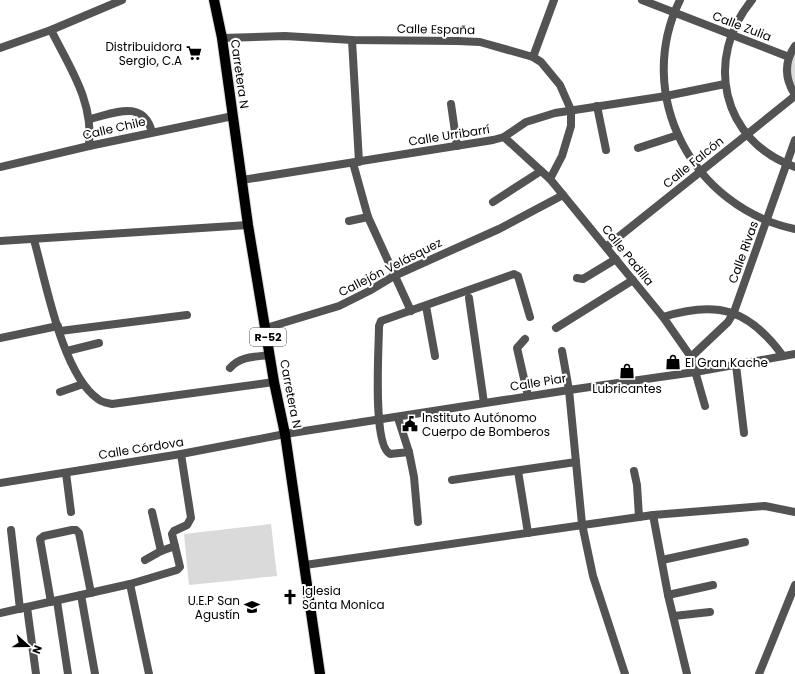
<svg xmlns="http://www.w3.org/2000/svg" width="795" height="674" viewBox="0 0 795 674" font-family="Poppins,sans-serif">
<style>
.green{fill:#dadada}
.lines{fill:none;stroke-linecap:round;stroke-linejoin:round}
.major-casing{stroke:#dbdbdb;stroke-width:12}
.minor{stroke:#535353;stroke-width:8}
.major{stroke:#000;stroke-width:10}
.labels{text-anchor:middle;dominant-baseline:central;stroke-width:4;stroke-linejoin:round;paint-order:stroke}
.shield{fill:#fff;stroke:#4c4c4c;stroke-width:1}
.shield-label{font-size:11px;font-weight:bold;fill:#000}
.street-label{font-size:12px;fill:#000;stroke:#fff}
.poi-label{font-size:12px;fill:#000;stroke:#fff;text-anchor:start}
</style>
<rect width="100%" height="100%" fill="#fff"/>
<g class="green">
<polygon points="795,46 795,95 787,77"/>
<polygon points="271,524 277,576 189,585 184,534"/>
</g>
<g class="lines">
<defs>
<polyline id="major" points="214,0 222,38 248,225 274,382 285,434 320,674"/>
</defs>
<use href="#major" class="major-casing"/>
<g class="minor">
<polyline points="642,0 789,57"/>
<path d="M680 0C633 95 693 208 795 229"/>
<path d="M752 0C704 58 721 141 795 167"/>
<path d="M51 30C70 68 94 102 89 146"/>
<polyline points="222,38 285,36 352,40 458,41 480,42 533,57 541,62 560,85 571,110 571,126 562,156 550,179"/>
<polyline points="352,40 359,162"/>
<path d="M795 46C784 62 785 79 795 95"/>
<polyline points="0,48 51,30 122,0"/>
<polyline points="533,57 554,0"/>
<polyline points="451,104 457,146"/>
<polyline points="597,106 606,150"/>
<path d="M90 119C115 113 143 99 152 132"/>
<polyline points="504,137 550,179 663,317 691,357 705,406"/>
<polyline points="638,148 678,135"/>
<polyline points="353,163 368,217 411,311"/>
<polyline points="0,167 89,146 233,116"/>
<polyline points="242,180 493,140 504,137 526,122 555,113 666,96 725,84"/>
<polyline points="493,202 541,171"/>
<polyline points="349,221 368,217"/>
<path d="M34 240C46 282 62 374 98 399 101 402 107 403 112 404L274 382"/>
<polyline points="0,241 248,225"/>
<polyline points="606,247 795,96"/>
<polyline points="577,278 583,279 616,259"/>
<polyline points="469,298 484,403"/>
<polyline points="426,306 435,356"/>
<path d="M663 317C717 300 749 309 783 356"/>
<polyline points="266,328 339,306 369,291 394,276 499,229 563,195"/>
<polyline points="556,328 633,280"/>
<polyline points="60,331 187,315"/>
<polyline points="0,338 58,326"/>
<polyline points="525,339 517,348 528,396"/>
<polyline points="67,351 99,343"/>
<polyline points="562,351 569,390 582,524 593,576 625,674"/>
<polyline points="691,357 728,322 734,312 795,140"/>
<polyline points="736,365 744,433"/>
<path d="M230 368C240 356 255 357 270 355"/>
<polyline points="60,392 83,384"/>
<path d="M398 418 409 452 390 454C372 445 379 348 379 326L381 321 514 274 518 276 530 317"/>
<polyline points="409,452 414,477 418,522"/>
<polyline points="518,471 528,533"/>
<polyline points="634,471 637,485 639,517"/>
<polyline points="66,473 71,512"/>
<polyline points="452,480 576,462"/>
<polyline points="0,483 181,454 285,434 569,390 695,372 795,354"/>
<polyline points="152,512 161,551"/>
<polyline points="653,515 668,595 687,674"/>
<polyline points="11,530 20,609"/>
<polyline points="145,560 161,551 175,546"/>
<polyline points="662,560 745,542"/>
<polyline points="305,565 653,515 765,506 795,512"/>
<polyline points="130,584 149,674"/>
<polyline points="81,595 130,584 177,570 180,567 172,534 174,531 187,525 191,518 181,454"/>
<polyline points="668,595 713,585"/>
<polyline points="57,601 68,674"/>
<polyline points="51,602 40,539 44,536 72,530 76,530 79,533 91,593"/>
<polyline points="27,607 81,595 95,674"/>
<polyline points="0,613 27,607 36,674"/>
<polyline points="674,616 710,612"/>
<polyline points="759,674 795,585"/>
</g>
<use href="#major" class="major"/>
</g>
<defs>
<symbol id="supermarket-bare" viewBox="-9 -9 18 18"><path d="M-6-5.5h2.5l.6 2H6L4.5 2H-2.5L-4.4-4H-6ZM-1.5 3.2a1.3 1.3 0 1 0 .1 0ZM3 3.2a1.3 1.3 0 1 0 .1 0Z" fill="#000" stroke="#fff" stroke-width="2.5" paint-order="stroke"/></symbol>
<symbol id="shop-bare" viewBox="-9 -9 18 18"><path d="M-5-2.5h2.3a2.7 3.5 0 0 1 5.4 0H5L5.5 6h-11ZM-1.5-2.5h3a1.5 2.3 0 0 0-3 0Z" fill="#000" stroke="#fff" stroke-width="2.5" paint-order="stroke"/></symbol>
<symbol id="civic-bare" viewBox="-9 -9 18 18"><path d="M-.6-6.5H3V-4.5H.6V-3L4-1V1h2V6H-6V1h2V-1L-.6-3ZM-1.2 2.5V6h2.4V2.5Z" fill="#000" stroke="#fff" stroke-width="2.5" paint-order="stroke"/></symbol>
<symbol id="church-bare" viewBox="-9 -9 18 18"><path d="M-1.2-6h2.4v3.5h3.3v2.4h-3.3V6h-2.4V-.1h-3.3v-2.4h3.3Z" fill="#000" stroke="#fff" stroke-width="2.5" paint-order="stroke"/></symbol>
<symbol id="school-bare" viewBox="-9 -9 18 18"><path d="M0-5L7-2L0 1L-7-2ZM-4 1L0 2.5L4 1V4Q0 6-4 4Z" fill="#000" stroke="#fff" stroke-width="2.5" paint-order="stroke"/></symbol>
</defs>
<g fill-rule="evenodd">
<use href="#supermarket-bare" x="183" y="42" width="22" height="22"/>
<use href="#shop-bare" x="662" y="351" width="22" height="22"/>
<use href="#shop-bare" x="616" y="360" width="22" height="22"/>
<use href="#civic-bare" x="399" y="413" width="22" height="22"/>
<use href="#church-bare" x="279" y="586" width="22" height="22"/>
<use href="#school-bare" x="241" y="596" width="22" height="22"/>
</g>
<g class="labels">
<rect class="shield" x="250" y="328" width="36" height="18" rx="3"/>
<g class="shield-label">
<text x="268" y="337">R-52</text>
</g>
<g class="street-label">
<text transform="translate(742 26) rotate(21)">Calle Zulia</text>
<text transform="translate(436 29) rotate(1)">Calle España</text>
<text transform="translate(240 74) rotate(82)">Carretera N</text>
<text transform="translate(114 128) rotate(-13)">Calle Chile</text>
<text transform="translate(449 135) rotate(-9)">Calle Urribarrí</text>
<text transform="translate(693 162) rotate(-39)">Calle Falcón</text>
<text transform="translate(743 252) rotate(-70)">Calle Rivas</text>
<text transform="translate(628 255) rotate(51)">Calle Padilla</text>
<text transform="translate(390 267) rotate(-27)">Callejón Velásquez</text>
<text transform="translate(538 382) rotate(-9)">Calle Piar</text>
<text transform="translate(291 394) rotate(79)">Carretera N</text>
<text transform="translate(141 448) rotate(-9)">Calle Córdova</text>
</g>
<g class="poi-label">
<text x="182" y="46" text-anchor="end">Distribuidora<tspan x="182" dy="14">Sergio, C.A</tspan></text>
<text x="685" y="362">El Gran Kache</text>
<text x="627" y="388" text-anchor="middle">Lubricantes</text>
<text x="422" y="417">Instituto Autónomo<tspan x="422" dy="14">Cuerpo de Bomberos</tspan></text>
<text x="302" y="590">Iglesia<tspan x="302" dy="14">Santa Monica</tspan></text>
<text x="240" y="600" text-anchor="end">U.E.P San<tspan x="240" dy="14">Agustín</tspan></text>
</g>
</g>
<g transform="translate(28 646) rotate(111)" stroke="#ffffff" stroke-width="3" paint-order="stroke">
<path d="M0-3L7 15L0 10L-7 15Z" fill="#000000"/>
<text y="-6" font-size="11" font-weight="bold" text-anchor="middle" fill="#000000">N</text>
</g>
</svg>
